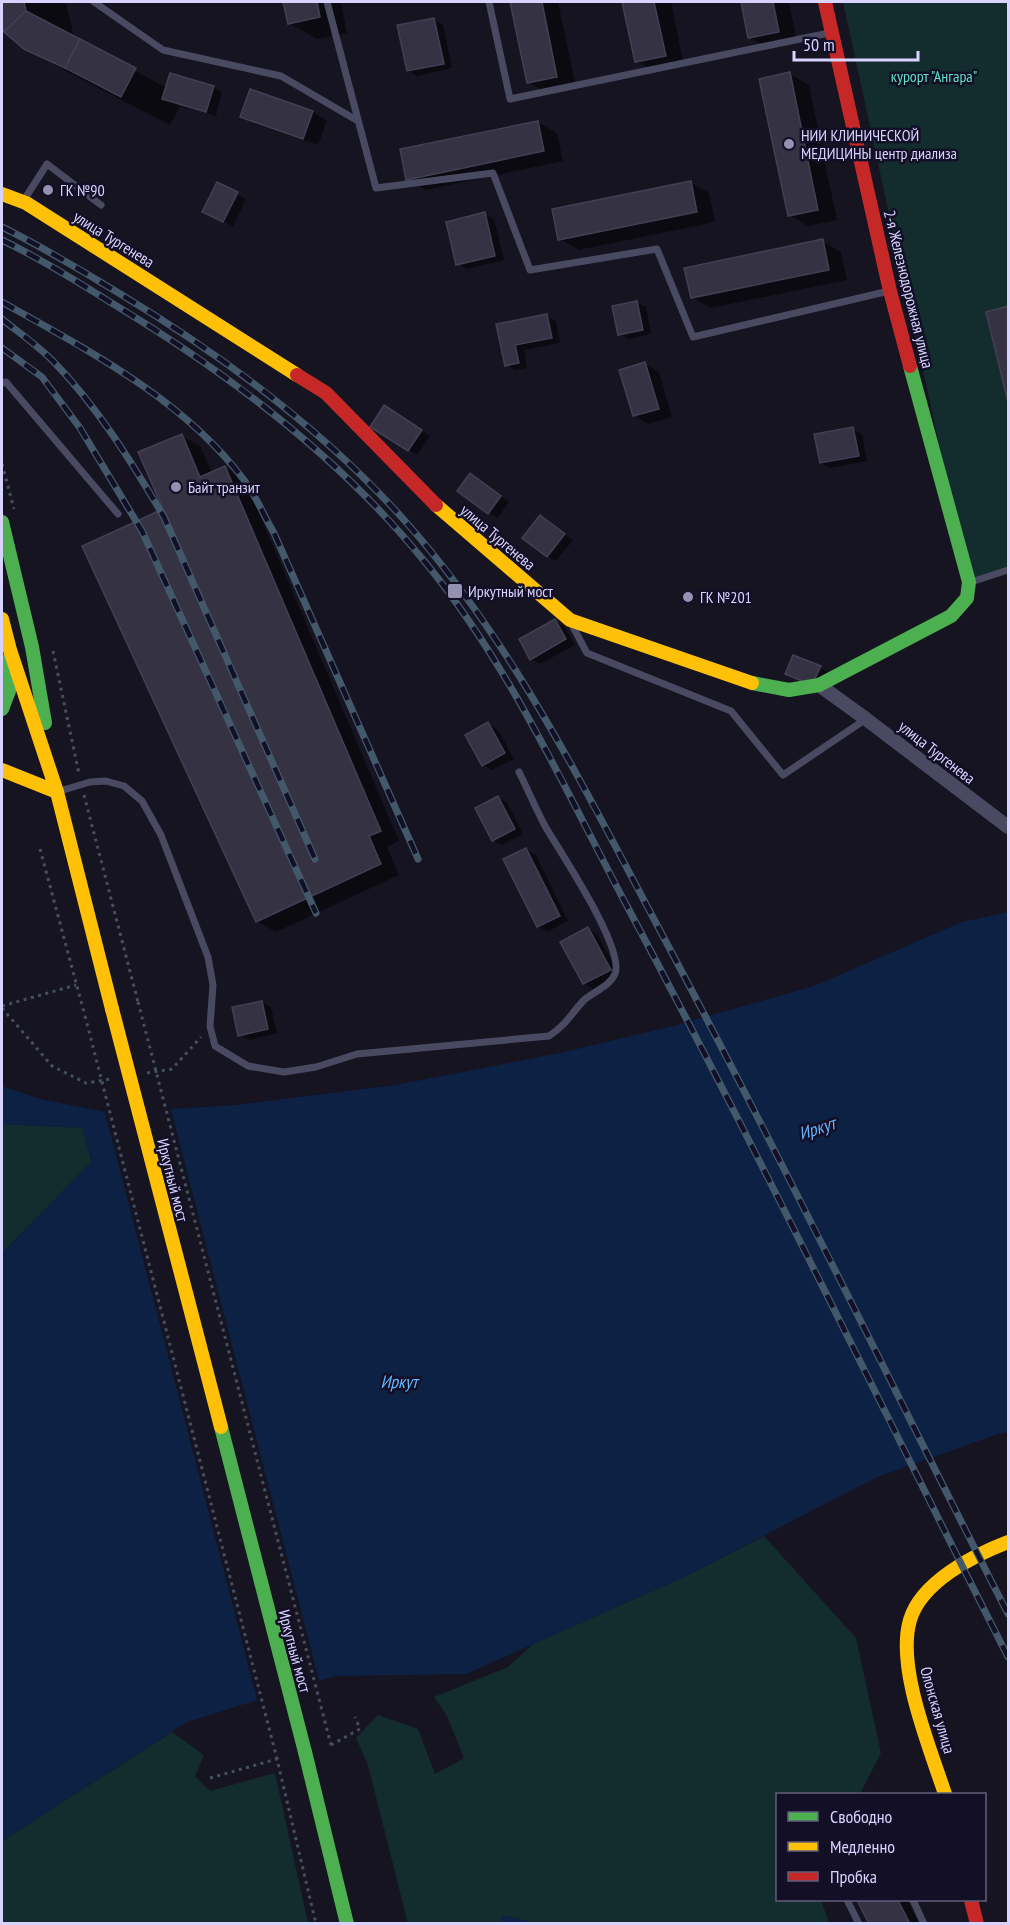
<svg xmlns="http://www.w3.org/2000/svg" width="1010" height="1925" viewBox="0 0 1010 1925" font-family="'PT Sans Narrow',sans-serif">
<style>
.green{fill:#132c2d}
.water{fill:#0d2144}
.pier{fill:#161421}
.shadow{fill:#0007}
.building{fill:#343243;stroke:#433f54;stroke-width:1.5}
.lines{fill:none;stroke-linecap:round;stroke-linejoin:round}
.path{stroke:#44505f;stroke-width:3;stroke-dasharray:3 4.5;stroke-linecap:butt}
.lane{stroke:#4a4962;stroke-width:7}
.street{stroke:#4a4962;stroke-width:14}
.fast{stroke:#4caf50;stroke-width:14}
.slow{stroke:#ffc107;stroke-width:14}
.jam{stroke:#c62828;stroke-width:14}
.rail-casing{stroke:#43596b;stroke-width:7}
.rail{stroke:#130f26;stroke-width:4.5;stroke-dasharray:14;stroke-linecap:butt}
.path-bridge{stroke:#44505f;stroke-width:3;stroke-dasharray:3 4.5;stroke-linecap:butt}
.fast-bridge{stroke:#4caf50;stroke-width:14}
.slow-bridge{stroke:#ffc107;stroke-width:14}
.poi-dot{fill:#9591b1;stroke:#130f26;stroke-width:2}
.labels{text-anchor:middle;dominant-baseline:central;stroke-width:5;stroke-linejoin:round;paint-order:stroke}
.park-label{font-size:16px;fill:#5fe0c0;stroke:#130f26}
.poi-label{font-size:16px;fill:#d9d4ff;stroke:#130f26;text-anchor:start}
.street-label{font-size:16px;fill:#d9d4ff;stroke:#130f26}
.water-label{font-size:18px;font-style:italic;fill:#62b6ff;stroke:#130f26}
</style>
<rect width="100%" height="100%" fill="#161421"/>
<g class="green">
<polygon points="843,2 1008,2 1008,568 969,582"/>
<polygon points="2,1124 82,1128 92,1162 2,1253"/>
<polygon points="764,1536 856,1638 881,1753 860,1794 778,1794 778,1900 821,1900 829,1923 408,1924 368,1765 356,1738 378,1715 418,1729 435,1774 464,1758 447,1716 434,1697 508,1667 533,1644 686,1576"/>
<polygon points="172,1732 204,1755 195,1776 210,1791 275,1773 308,1923 2,1924 2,1841"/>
</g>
<g class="water">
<polygon points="1008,912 1008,1432 998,1434 877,1477 686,1576 466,1674 335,1676 187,1722 2,1841 2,1253 92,1161 82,1128 2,1124 2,1086 40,1099 110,1113 237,1105 396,1085 560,1053 673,1026 814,986 962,922"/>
<polygon points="502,1915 527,1921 527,1923 502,1923"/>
</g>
<polygon class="pier" points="170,1106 320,1684 258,1703 104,1109"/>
<g class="shadow">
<polygon points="2,2 66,2 74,38 167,88 213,87 222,92 216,116 180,106 170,125 75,76 25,47 5,31 2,27"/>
<polygon points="285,2 341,2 347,33 317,39 289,23"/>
<polygon points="511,2 558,2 576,87 547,93 528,82"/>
<polygon points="624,2 671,2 684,66 655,72 636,61"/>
<polygon points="742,2 789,2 797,42 768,48 749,37"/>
<polygon points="434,19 443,25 452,68 417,76 408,70"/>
<polygon points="790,74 809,85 837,220 808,226 789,215"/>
<polygon points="251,91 313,112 327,121 318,145 256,124 242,116"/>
<polygon points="538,122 557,133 563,161 426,190 407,179"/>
<polygon points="690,182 709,193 715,222 579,250 560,239"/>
<polygon points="237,194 246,199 233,226 213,217"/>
<polygon points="485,214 494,219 504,260 467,269 458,264"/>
<polygon points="822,241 841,252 847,280 711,308 692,297"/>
<polygon points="636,302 646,307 651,334 629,339 619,334"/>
<polygon points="1008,308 1008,396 987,313"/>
<polygon points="547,316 556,321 560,343 524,350 527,368 515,370 506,365 498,325"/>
<polygon points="645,364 659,372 672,417 648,424 634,415"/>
<polygon points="394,412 430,436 417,455 408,450"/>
<polygon points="853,429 862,434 867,461 830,468 821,463"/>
<polygon points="182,436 201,447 212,473 225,467 244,478 399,841 387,847 399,875 276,932 257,921 165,510"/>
<polygon points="479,480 509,502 498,518 489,513"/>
<polygon points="541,517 573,540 556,561 547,556"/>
<polygon points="555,621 564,626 575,645 540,664 531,659"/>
<polygon points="820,668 829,673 822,689 796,678"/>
<polygon points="488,724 498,730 514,759 492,770 483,765"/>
<polygon points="498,797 507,803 523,834 502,845 493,840"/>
<polygon points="526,850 536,855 568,921 547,932 538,926"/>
<polygon points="588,929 597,934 619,975 593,989 584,983"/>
<polygon points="261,1002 271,1007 277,1033 249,1040 239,1035"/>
<polygon points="859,1900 907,1900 919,1924 870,1924"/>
</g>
<g class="building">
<polygon points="2,2 24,2 26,11 4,32 2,29"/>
<polygon points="283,2 317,2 320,17 288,24"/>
<polygon points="510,2 542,2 557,77 527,83"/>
<polygon points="622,2 654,2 666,56 635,62"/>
<polygon points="741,2 773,2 779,32 748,38"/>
<polygon points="26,11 80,39 65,68 24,49 4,32"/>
<polygon points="434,18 444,64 407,71 397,25"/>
<polygon points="80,39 136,68 121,97 65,68"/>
<polygon points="790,72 818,210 788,216 759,79"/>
<polygon points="170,73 214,86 206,112 162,99"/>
<polygon points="250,89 313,111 303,139 240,117"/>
<polygon points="538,121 544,151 406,180 400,149"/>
<polygon points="691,181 697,212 558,240 552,209"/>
<polygon points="217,182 238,192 223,222 202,212"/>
<polygon points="485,212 495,256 456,265 446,222"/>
<polygon points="823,239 829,270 691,298 684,268"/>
<polygon points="637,301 643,330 618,335 612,306"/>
<polygon points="1008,306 1008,402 986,312"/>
<polygon points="547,314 552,338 515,345 519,363 505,366 496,324"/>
<polygon points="645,362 659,409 633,416 619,370"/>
<polygon points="384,405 422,430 408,451 370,427"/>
<polygon points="853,427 859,456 820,463 814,434"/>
<polygon points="182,434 200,477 225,466 381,831 369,836 381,864 256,922 82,546 163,509 138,452"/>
<polygon points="470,473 501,496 488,514 457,491"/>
<polygon points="540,515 565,534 547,557 522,538"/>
<polygon points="555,619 566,639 530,660 519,639"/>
<polygon points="793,655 821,666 812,685 785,674"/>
<polygon points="488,722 505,753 482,766 465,735"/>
<polygon points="498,796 515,829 492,841 475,808"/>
<polygon points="526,848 560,916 537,927 503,859"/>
<polygon points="588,927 611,970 583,984 560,942"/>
<polygon points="262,1001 268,1029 238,1036 232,1007"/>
<polygon points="857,1900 898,1900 910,1924 869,1924"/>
</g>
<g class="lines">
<g class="path">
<polyline points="2,464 14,509"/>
<polyline points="53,651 79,774"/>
<polyline points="84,795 138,1002"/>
<polyline points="40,849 85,1016"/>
<polyline points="2,1006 76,985"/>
<polyline points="2,1008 52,1066 86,1083 111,1079"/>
<polyline points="147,1073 172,1069 201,1037"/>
<polyline points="331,1745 360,1729 355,1717"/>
<polyline points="210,1778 277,1759 316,1924"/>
</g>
<g class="lane">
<polyline points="94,2 163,50 281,76 358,121"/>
<polyline points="327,2 376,188 493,173 530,270 657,249 693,337 889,291"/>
<polyline points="489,2 510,99 829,33"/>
<polyline points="24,200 47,164 101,205"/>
<polyline points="2,383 6,382 118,514"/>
<polyline points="971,582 1008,570"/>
<polyline points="572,625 587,653 731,711 783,775 866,719"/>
<path d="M60 791 90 782 106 781 124 786 142 801 161 835 208 957 213 985 210 1026 215 1046 248 1066 284 1072 316 1067 357 1054 549 1036C566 1025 571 1014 584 1000 593 992 610 986 615 974 625 948 560 852 545 826 536 809 528 790 519 772"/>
<polyline points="847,1900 859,1924"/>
<polyline points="913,1900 924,1924"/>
</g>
<polyline class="street" points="819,685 866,719 1008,827"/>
<g class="fast">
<polyline points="2,522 32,647 45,723"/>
<polyline points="752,683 789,690 819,685 951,616 967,598 969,582 910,366"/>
<polyline points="2,709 9,691 10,656"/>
<polyline points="305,1752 347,1924"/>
</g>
<g class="slow">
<polyline points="2,194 26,203 297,375"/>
<polyline points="436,505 570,620 752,683"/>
<polyline points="2,619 10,650 57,792 112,1009"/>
<polyline points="2,770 57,792"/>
<path d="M945 1794C930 1748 896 1667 910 1620 921 1582 974 1555 1008 1542"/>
</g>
<g class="jam">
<polyline points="825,2 890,291 910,366"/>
<polyline points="297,375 326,393 436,505"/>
<polyline points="971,1900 977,1924"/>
</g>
<defs>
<g id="rail">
<path d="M2 227C41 246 79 269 117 292 222 355 323 429 405 521 511 640 582 784 656 923 778 1151 891 1384 1008 1614"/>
<path d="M2 240C39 258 75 280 110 302 227 372 339 456 425 562 511 667 565 790 628 908 760 1155 882 1408 1008 1657"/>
<path d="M2 302C89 351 183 399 244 480 256 496 264 516 274 533L418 859"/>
<path d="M2 319C18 332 37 345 52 360 97 406 131 461 164 517L315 859"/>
<polyline points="2,348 42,377 80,428 142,531 316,913"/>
</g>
</defs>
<use href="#rail" class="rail-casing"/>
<use href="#rail" class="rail"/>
<g class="path-bridge">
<polyline points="138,1002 331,1745"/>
<polyline points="85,1016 277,1759"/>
</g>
<polyline class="fast-bridge" points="221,1427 305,1752"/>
<polyline class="slow-bridge" points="112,1009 221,1427"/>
</g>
<g class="poi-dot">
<circle cx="789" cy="144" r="6"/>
<circle cx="48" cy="190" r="6"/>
<circle cx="176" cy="487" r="6"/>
<rect x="447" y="583" width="16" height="16" rx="3"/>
<circle cx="688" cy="597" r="6"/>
</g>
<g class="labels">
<g class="park-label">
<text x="934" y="76">курорт "Ангара"</text>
</g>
<g class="poi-label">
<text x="801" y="135">НИИ КЛИНИЧЕСКОЙ<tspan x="801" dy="18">МЕДИЦИНЫ центр диализа</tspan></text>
<text x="60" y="190">ГК №90</text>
<text x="188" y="487">Байт транзит</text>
<text x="468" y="591">Иркутный мост</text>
<text x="700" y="597">ГК №201</text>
</g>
<g class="street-label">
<text transform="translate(114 239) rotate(32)">улица Тургенева</text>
<text transform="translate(909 289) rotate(76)">2-я Железнодорожная улица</text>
<text transform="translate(498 537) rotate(40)">улица Тургенева</text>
<text transform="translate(937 752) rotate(38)">улица Тургенева</text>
<text transform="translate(173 1180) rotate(76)">Иркутный мост</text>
<text transform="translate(295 1651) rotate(75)">Иркутный мост</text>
<text transform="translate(938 1710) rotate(74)">Олонская улица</text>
</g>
<g class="water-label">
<text transform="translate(817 1128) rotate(-18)">Иркут</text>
<text x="399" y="1381">Иркут</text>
</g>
</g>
<rect width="1010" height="1925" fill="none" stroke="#d9d4ff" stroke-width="6"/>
<rect x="776" y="1793" width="210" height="108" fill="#130f26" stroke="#625e7d" stroke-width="1.5"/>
<rect x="788" y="1812" width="30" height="9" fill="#4caf50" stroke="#625e7d" stroke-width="1.5"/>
<text x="830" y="1823" font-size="18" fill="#d9d4ff">Свободно</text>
<rect x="788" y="1842" width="30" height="9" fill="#ffc107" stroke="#625e7d" stroke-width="1.5"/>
<text x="830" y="1853" font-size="18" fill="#d9d4ff">Медленно</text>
<rect x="788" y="1872" width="30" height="9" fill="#c62828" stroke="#625e7d" stroke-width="1.5"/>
<text x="830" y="1883" font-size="18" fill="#d9d4ff">Пробка</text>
<path d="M794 51v9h124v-9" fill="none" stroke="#d9d4ff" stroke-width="3"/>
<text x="803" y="51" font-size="18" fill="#d9d4ff" stroke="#130f26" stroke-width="4.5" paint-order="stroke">50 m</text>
</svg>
